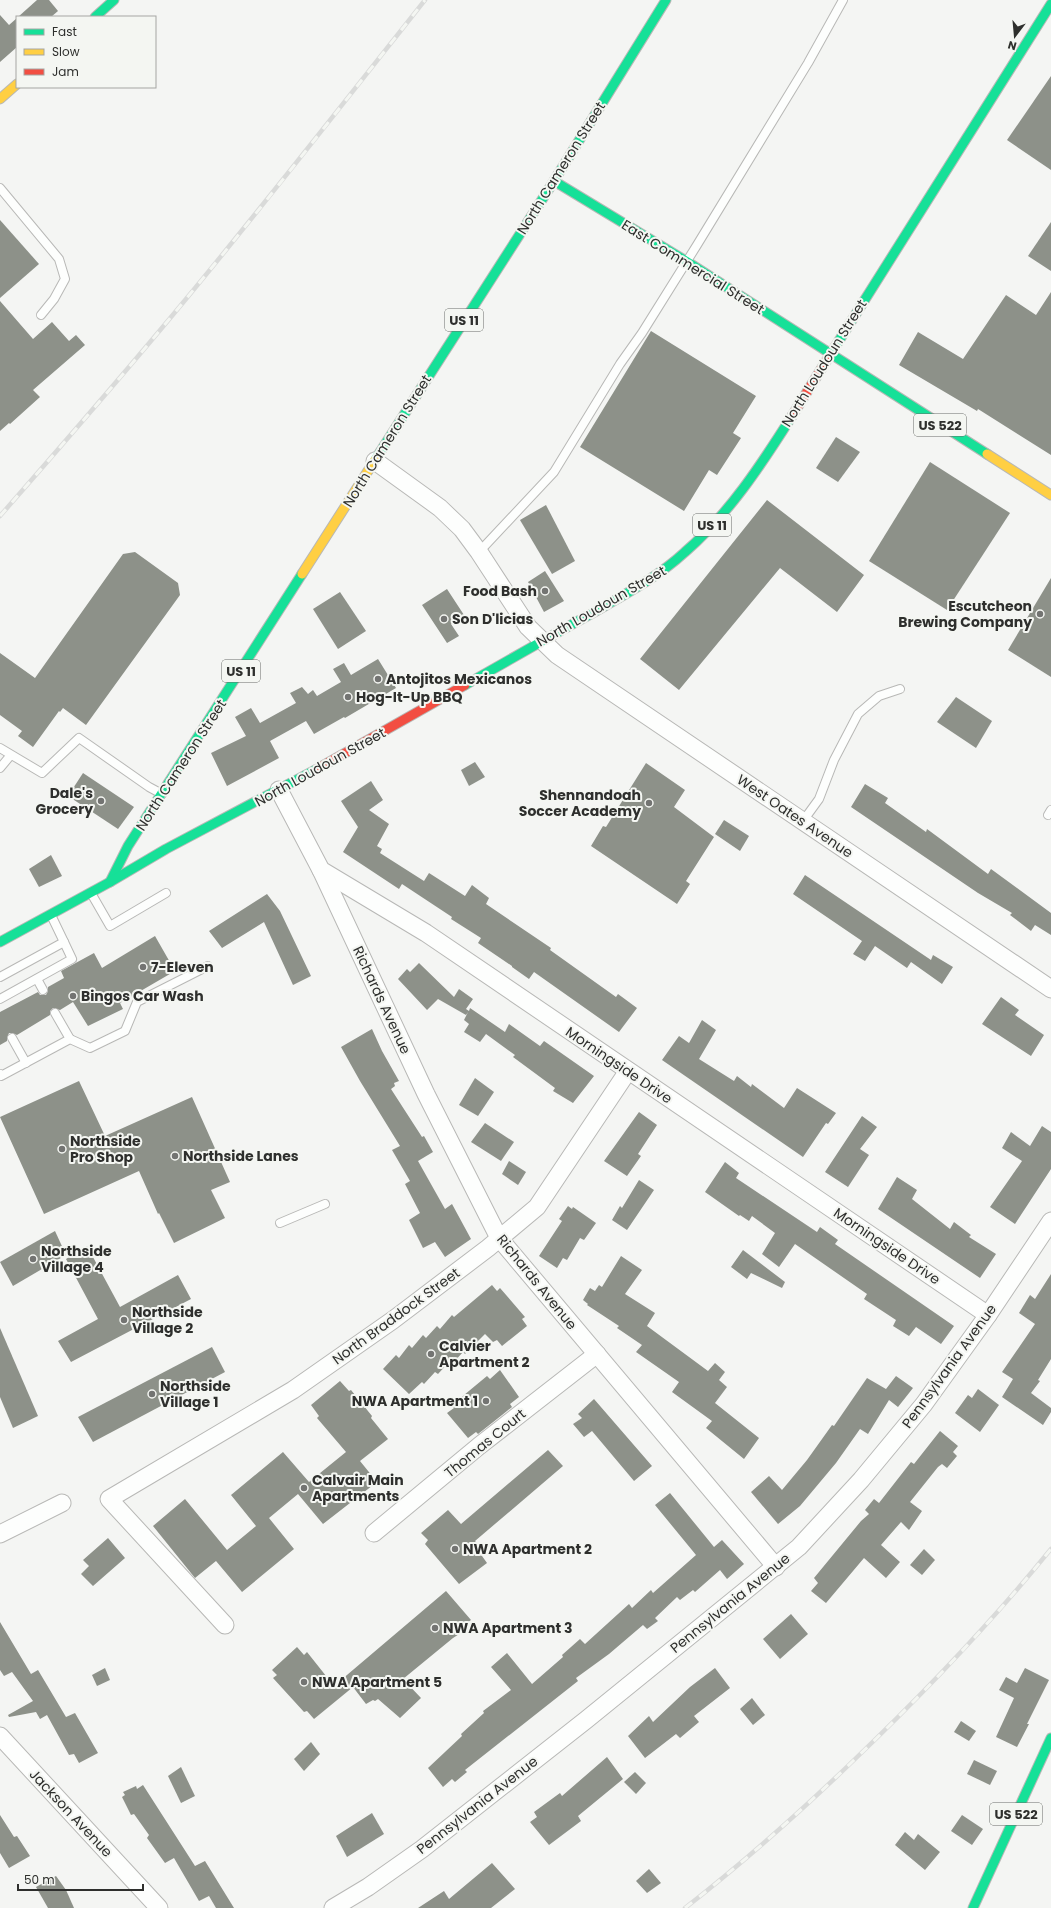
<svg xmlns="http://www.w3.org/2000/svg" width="1051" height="1908" viewBox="0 0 1051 1908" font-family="Poppins,sans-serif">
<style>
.building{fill:#8d9189}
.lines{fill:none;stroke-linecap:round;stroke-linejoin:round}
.lane-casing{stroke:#b8b8b6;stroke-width:10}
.street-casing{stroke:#b8b8b6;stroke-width:19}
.fast-casing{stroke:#b8b8b6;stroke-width:11}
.slow-casing{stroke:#b8b8b6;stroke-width:11}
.jam-casing{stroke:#b8b8b6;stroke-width:11}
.lane{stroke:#fdfefd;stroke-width:8}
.street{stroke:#fdfefd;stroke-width:17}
.fast{stroke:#16e098;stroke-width:9}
.slow{stroke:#ffcf43;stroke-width:9}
.jam{stroke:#f24e42;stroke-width:9}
.rail-casing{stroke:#d9dad9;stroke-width:4.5}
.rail{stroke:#f4f6f2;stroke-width:3;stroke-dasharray:9;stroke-linecap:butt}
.poi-dot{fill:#737472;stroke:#f4f6f2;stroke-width:1.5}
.labels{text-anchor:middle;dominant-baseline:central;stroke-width:4;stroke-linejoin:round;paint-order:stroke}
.shield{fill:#f4f6f2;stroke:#696b68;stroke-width:1}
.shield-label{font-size:13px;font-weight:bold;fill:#2e2f2d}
.street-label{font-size:14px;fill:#2e2f2d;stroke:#f4f6f2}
.poi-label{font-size:14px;font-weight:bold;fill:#2e2f2d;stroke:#f4f6f2;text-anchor:start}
</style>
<rect width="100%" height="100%" fill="#f4f5f3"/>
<g class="building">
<polygon points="37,0 49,0 58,11 51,17 18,17"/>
<polygon points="0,15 9,25 17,18 17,47 0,62"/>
<polygon points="1051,76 1051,170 1007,140"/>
<polygon points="0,220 39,264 0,298"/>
<polygon points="1051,222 1051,271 1028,256"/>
<polygon points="1051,292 1051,455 978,409 977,411 899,365 918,332 963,359 1006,295 1036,315"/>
<polygon points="0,301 33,339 52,322 69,341 76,335 85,345 33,390 40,397 10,424 9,423 0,431"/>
<polygon points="651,331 756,396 733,433 741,438 717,475 709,470 684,511 580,447"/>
<polygon points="836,437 860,452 838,482 816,468"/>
<polygon points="930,462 1010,513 947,610 869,561"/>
<polygon points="767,500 864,575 837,612 780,568 679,690 640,659"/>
<polygon points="546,505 575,561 552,574 520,520"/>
<polygon points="135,552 178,583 180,595 86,725 63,708 60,712 59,711 33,747 18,736 22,731 0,715 0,653 35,678 123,554"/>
<polygon points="545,571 564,601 544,612 528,582"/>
<polygon points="1051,578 1051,677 1008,650"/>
<polygon points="447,589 464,615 451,624 459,636 447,643 422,605"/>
<polygon points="340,592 366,631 338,649 313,609"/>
<polygon points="378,659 396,688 345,718 344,717 314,734 306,721 270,741 279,758 227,786 211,753 246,736 235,717 251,708 260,723 296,703 290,693 302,687 308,694 313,690 317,696 341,682 333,669 344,663 351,675"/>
<polygon points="956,697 992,721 976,748 937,722"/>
<polygon points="475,762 485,777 469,786 461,770"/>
<polygon points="646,763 685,790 674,807 714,837 686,881 690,884 677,904 591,846 603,826 606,827"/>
<polygon points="83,773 134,807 118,829 68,796"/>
<polygon points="371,781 383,800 369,810 389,824 377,846 382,849 380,853 424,881 429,873 465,896 472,885 489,898 486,904 551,948 550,950 616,997 618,994 637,1008 619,1032 534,972 529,979 512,967 512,966 478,943 481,938 451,919 452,917 402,884 399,889 343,852 358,827 341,801"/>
<polygon points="865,784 888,798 885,803 926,832 927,829 988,874 991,869 1051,913 1051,935 1035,925 1031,931 1010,915 1012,913 978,893 851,807"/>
<polygon points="724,820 749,836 740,851 715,834"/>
<polygon points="51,855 62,876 39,887 29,869"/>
<polygon points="805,875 931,960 933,955 953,967 942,984 911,962 907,968 875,946 865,961 853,954 862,941 793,894"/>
<polygon points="267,894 280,911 311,976 293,985 264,922 222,948 209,931"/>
<polygon points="155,936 175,971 120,1003 123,1009 88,1026 73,1002 60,1010 53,1008 50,1011 50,1015 17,1035 12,1033 9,1033 7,1038 7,1041 0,1045 0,1012 38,992 40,995 46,995 48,991 48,987 64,978 61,971 94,953 102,968"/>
<polygon points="419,963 454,997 459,989 473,999 466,1009 469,1011 470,1008 505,1032 509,1024 540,1046 544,1041 594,1076 573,1103 553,1091 555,1088 513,1057 515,1055 486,1034 480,1042 464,1032 469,1024 464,1020 468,1012 466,1015 438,999 427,1010 398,979 407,969 410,972"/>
<polygon points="1001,997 1019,1010 1015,1015 1044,1035 1031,1056 982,1024"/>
<polygon points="702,1020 716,1030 699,1059 734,1081 737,1076 751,1087 752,1084 784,1108 797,1088 836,1113 828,1124 826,1123 803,1157 662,1060 679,1036 689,1043"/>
<polygon points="372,1029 382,1051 399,1081 394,1083 395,1086 391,1089 422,1137 424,1136 433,1152 418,1161 445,1209 452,1204 471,1239 445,1257 435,1242 423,1248 409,1220 420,1213 405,1184 410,1181 392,1150 400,1146 360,1081 341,1047"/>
<polygon points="475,1078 494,1092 478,1116 459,1105"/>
<polygon points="79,1081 105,1136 192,1097 230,1182 211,1190 225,1218 174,1243 159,1213 158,1214 139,1171 44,1214 0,1117"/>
<polygon points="639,1112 657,1125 638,1154 641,1156 627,1176 604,1161"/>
<polygon points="862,1116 877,1127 860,1149 869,1155 848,1187 825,1172"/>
<polygon points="485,1123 514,1142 501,1161 471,1142"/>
<polygon points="1042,1126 1051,1132 1051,1169 1015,1224 990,1207 1022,1161 1002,1148 1011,1132 1030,1146"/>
<polygon points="509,1161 526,1172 518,1185 502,1174"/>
<polygon points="725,1162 739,1173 736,1178 817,1232 820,1227 838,1240 835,1244 954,1326 941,1344 916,1327 909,1336 893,1326 896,1320 864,1299 867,1294 795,1244 779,1267 762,1254 775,1233 752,1216 749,1221 740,1215 739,1216 705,1192"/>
<polygon points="897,1177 917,1190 912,1199 950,1229 954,1222 971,1235 969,1237 996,1254 980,1278 878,1209"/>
<polygon points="639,1180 654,1190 627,1230 612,1220 620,1206 622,1208"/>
<polygon points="568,1206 572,1209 573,1207 596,1223 584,1240 580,1238 567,1260 563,1258 557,1268 539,1256 562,1221 559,1219"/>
<polygon points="55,1231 66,1255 13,1286 0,1262"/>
<polygon points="87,1246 120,1307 178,1275 191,1299 71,1362 58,1341 98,1319 66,1259"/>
<polygon points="743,1250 785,1282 782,1288 751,1273 747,1279 731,1267"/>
<polygon points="621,1256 642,1270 625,1294 655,1313 647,1326 708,1371 715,1363 725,1372 719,1380 727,1387 715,1403 759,1438 744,1459 706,1428 712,1421 672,1392 679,1382 636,1352 642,1345 617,1328 619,1326 587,1305 588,1304 583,1300 590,1288 595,1291 599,1285 602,1287"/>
<polygon points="1051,1274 1051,1359 1038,1380 1040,1381 1031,1393 1051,1408 1051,1412 1043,1425 1002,1397 1013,1379 1002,1372 1035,1324 1019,1313 1030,1295 1035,1299"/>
<polygon points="492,1285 497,1291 500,1288 525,1317 522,1319 527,1326 502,1346 497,1340 493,1342 485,1334 465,1354 463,1352 452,1364 449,1362 438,1374 435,1372 424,1384 422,1382 409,1394 383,1369 396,1355 399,1358 409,1345 412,1348 423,1335 426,1338 437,1326 440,1329 452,1315 454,1317"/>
<polygon points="0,1328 38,1416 13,1428 0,1397"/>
<polygon points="212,1347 225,1372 93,1442 78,1417"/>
<polygon points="500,1370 519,1397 510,1404 512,1407 502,1415 478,1434 476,1432 468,1438 447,1413 454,1408 452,1405 487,1376 490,1379"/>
<polygon points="896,1376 913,1388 898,1407 889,1400 868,1434 860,1429 836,1463 800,1506 778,1524 751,1492 769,1476 782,1490 807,1460 832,1425 834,1426 867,1378 886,1389"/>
<polygon points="340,1381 349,1391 351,1390 372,1416 371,1418 388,1439 360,1461 377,1482 323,1524 298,1494 269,1518 294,1549 242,1592 216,1561 195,1578 153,1526 185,1499 227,1550 256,1526 231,1495 283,1452 309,1482 346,1452 317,1418 319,1416 311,1405"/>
<polygon points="978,1389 999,1405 980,1432 955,1413 968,1395 972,1398"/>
<polygon points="594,1399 652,1466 634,1481 592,1431 584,1437 573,1424 582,1418 578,1414"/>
<polygon points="940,1431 958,1446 953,1452 957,1456 947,1468 942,1464 938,1467 910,1502 922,1511 909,1530 901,1522 881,1545 900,1562 886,1578 864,1558 826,1603 811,1591 818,1583 814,1578 861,1521 869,1514 865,1510 874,1499 879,1503 911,1462 914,1464"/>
<polygon points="548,1450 563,1466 475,1541 486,1554 482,1556 487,1563 459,1584 425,1544 428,1540 421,1533 448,1510 461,1524"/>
<polygon points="670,1493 714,1547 722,1540 744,1564 727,1579 720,1570 695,1592 693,1590 680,1600 677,1597 655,1618 658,1621 647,1629 643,1625 609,1654 576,1678 578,1681 465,1770 467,1772 455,1782 452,1779 443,1787 428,1768 462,1736 461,1734 484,1713 483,1711 511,1690 491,1667 507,1653 532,1684 563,1657 562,1655 580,1639 585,1644 629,1604 632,1608 651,1590 653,1593 696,1555 655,1505"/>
<polygon points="108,1538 125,1558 93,1586 81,1574 89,1566 83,1560"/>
<polygon points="924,1549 935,1560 922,1575 910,1565"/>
<polygon points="446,1591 471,1620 464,1625 467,1629 453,1638 403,1679 421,1698 400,1718 378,1699 375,1701 373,1700 366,1704 353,1687 314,1719 307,1711 304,1712 273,1678 277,1675 272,1670 297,1647 304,1655 307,1652 334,1686"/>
<polygon points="791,1614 808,1634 780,1659 763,1639"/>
<polygon points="0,1622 31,1674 38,1670 66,1717 75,1713 98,1753 79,1763 74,1754 69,1755 47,1715 40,1719 36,1712 9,1717 8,1715 33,1701 12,1672 4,1676 0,1670"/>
<polygon points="105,1668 110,1680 97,1686 92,1675"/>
<polygon points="715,1668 730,1688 694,1716 699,1722 680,1738 676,1734 645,1758 628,1736 649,1716 653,1722 690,1687"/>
<polygon points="1025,1668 1049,1680 1027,1724 1029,1724 1017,1747 996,1737 1014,1698 999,1690 1006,1677 1017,1683"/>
<polygon points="752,1698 765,1715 753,1725 740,1709"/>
<polygon points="961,1721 976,1731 969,1741 954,1732"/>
<polygon points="311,1742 320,1754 304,1771 294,1759"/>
<polygon points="607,1757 623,1779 578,1816 581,1821 549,1845 530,1822 537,1817 534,1812 560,1793 562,1796"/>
<polygon points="974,1760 997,1771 990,1785 967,1774"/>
<polygon points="181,1767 195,1796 181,1803 168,1776"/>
<polygon points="635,1772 646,1783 636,1794 624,1782"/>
<polygon points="143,1785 195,1866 205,1861 234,1908 216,1908 209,1896 199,1901 174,1858 165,1863 147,1838 149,1835 134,1814 131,1815 122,1797 125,1795 123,1792 136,1786 137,1789"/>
<polygon points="372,1813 384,1834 347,1857 336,1836"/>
<polygon points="0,1815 14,1837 17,1836 30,1856 9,1868 0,1853"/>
<polygon points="962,1815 983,1829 972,1845 951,1831"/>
<polygon points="905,1832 914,1840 918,1834 940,1852 925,1870 895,1845"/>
<polygon points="492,1863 515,1889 491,1908 418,1908 444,1891 449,1899"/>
<polygon points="649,1869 661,1883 647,1893 636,1881"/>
<polygon points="56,1876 66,1890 74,1908 48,1908 36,1887"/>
</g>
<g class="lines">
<defs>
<g id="lane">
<polyline points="0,188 59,259 65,279 54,299 41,315"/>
<polyline points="479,552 554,472 620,364 642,333 697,245 808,63 843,0"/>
<polyline points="0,748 42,773 79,738 149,787 162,794"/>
<polyline points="0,768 10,756"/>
<polyline points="1048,815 1051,810"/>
<polyline points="803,821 819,799 834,760 858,714 879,696 900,689"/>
<polyline points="91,893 110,926 166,893"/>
<polyline points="0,977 64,942 51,915"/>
<polyline points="37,979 43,990"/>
<polyline points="0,999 72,959 64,942"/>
<polyline points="55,1013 70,1039"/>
<polyline points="12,1038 26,1063"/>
<polyline points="0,1074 1,1076 70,1039 90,1048 125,1031 137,1002 208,966"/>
<polyline points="280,1223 325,1204"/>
</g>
<g id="street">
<polyline points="375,461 440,508 462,529 479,552 528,627 557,655 1051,989"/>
<polyline points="279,790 321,870 426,933 988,1315"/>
<polyline points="321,870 426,1094 499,1238 776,1567"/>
<polyline points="374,1533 479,1446 597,1354"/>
<polyline points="0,1534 62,1503"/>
<polyline points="225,1625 109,1499 293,1390 393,1320 488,1248 537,1207 628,1071"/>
<polyline points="0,1736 159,1908"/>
<polyline points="333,1908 368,1887 422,1849 586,1720 799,1547 861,1480 924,1404 988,1315 1051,1221"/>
</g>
<g id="fast">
<polyline points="95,17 114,0"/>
<polyline points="554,181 686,261 987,454"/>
<polyline points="830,355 1051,4"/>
<polyline points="375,460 554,181 666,0"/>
<path d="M465 685C506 662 547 638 589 615 622 596 657 578 685 552 729 514 761 465 792 416"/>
<polyline points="110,882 128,846 302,574"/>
<polyline points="0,942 110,882 166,849 317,769"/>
<polyline points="973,1908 1051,1738"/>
</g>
<g id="slow">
<polyline points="0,99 17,84"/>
<polyline points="987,454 1051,495"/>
<polyline points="302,574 375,460"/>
</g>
<g id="jam">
<polyline points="792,416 830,355"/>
<polyline points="317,769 465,685"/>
</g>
</defs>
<use href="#lane" class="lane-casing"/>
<use href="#street" class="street-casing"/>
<use href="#fast" class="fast-casing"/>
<use href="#slow" class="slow-casing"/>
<use href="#jam" class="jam-casing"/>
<use href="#lane" class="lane"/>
<use href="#street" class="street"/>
<use href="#fast" class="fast"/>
<use href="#slow" class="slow"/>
<use href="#jam" class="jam"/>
<defs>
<g id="rail">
<path d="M0 516C63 444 125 373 186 299 267 201 346 100 425 0"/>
<path d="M685 1908C744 1862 799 1813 853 1761 923 1694 990 1624 1051 1549"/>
</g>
</defs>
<use href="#rail" class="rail-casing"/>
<use href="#rail" class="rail"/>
</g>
<g class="poi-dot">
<circle cx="545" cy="591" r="4"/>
<circle cx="1040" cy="614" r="4"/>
<circle cx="444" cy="619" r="4"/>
<circle cx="378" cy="679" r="4"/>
<circle cx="348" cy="697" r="4"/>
<circle cx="101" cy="801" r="4"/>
<circle cx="649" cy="803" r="4"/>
<circle cx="143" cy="967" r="4"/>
<circle cx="73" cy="996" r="4"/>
<circle cx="62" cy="1149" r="4"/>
<circle cx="175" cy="1156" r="4"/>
<circle cx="33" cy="1259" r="4"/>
<circle cx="124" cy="1320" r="4"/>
<circle cx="431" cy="1354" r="4"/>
<circle cx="152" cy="1394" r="4"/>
<circle cx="486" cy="1401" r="4"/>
<circle cx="304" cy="1488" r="4"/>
<circle cx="455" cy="1549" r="4"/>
<circle cx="435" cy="1628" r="4"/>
<circle cx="304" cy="1682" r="4"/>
</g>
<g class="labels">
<g class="shield">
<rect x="445" y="309" width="38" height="22" rx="3"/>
<rect x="914" y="414" width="52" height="22" rx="3"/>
<rect x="693" y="514" width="38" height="22" rx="3"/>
<rect x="222" y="660" width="38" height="22" rx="3"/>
<rect x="990" y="1803" width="52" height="22" rx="3"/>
</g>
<g class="shield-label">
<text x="464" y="320">US 11</text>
<text x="940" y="425">US 522</text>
<text x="712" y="525">US 11</text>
<text x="241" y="671">US 11</text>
<text x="1016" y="1814">US 522</text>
</g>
<g class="street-label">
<text transform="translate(561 168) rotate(-58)">North Cameron Street</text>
<text transform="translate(693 267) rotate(32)">East Commercial Street</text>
<text transform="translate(824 363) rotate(-58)">North Loudoun Street</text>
<text transform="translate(387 441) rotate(-58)">North Cameron Street</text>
<text transform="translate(601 606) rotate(-30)">North Loudoun Street</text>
<text transform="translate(181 765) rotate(-57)">North Cameron Street</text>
<text transform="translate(320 767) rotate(-29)">North Loudoun Street</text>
<text transform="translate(795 816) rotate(34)">West Oates Avenue</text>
<text transform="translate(382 1000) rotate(65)">Richards Avenue</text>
<text transform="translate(619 1065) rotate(34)">Morningside Drive</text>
<text transform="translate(887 1246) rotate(34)">Morningside Drive</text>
<text transform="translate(537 1282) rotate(51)">Richards Avenue</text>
<text transform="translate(396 1316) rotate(-36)">North Braddock Street</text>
<text transform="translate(949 1366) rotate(-54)">Pennsylvania Avenue</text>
<text transform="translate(485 1443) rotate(-39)">Thomas Court</text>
<text transform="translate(730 1603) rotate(-39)">Pennsylvania Avenue</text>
<text transform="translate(477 1805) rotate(-38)">Pennsylvania Avenue</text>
<text transform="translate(71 1813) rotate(47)">Jackson Avenue</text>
</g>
<g class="poi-label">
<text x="537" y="591" text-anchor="end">Food Bash</text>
<text x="1032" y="606" text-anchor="end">Escutcheon<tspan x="1032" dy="16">Brewing Company</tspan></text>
<text x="452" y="619">Son D'licias</text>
<text x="386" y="679">Antojitos Mexicanos</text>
<text x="356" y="697">Hog-It-Up BBQ</text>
<text x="93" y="793" text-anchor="end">Dale's<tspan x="93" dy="16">Grocery</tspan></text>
<text x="641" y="795" text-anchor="end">Shennandoah<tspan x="641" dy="16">Soccer Academy</tspan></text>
<text x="151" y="967">7-Eleven</text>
<text x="81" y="996">Bingos Car Wash</text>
<text x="70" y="1141">Northside<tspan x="70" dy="16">Pro Shop</tspan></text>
<text x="183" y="1156">Northside Lanes</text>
<text x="41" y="1251">Northside<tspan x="41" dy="16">Village 4</tspan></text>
<text x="132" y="1312">Northside<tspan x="132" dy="16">Village 2</tspan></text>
<text x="439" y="1346">Calvier<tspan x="439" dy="16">Apartment 2</tspan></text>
<text x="160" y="1386">Northside<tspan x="160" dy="16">Village 1</tspan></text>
<text x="478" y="1401" text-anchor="end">NWA Apartment 1</text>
<text x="312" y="1480">Calvair Main<tspan x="312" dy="16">Apartments</tspan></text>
<text x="463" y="1549">NWA Apartment 2</text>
<text x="443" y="1628">NWA Apartment 3</text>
<text x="312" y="1682">NWA Apartment 5</text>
</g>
</g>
<rect x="16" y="16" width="140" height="72" fill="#f4f6f2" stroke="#a5a6a3"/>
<rect x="24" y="29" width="20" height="6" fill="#16e098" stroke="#a5a6a3"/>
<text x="52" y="36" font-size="12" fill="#2e2f2d">Fast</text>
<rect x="24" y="49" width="20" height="6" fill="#ffcf43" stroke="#a5a6a3"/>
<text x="52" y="56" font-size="12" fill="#2e2f2d">Slow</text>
<rect x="24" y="69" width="20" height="6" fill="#f24e42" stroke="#a5a6a3"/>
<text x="52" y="76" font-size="12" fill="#2e2f2d">Jam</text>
<g transform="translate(1015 36) rotate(196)" stroke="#f4f6f2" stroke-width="3" paint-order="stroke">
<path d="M0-3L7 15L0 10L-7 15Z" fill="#2e2f2d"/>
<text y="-6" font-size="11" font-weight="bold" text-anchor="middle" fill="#2e2f2d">N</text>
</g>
<path d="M18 1884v6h125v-6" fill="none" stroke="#2e2f2d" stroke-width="2"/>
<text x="24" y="1884" font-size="12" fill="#2e2f2d" stroke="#f4f6f2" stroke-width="3" paint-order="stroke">50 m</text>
</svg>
